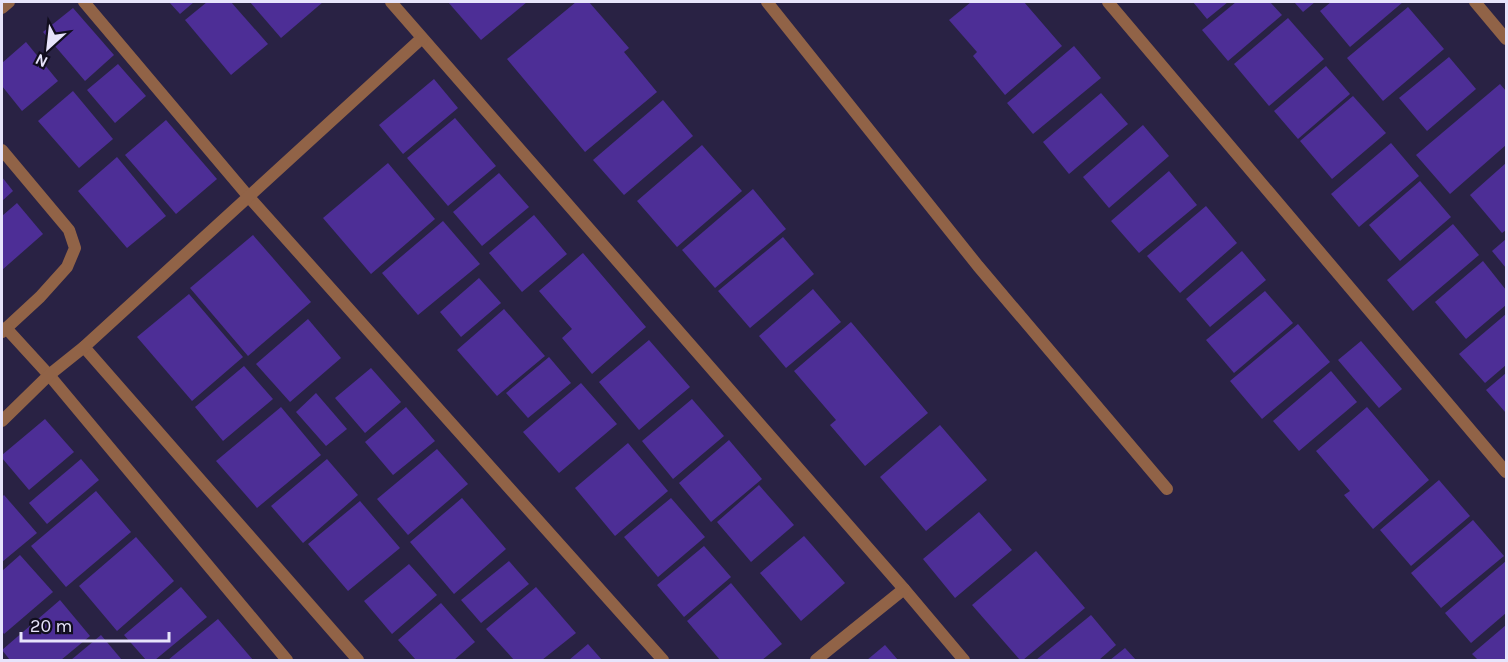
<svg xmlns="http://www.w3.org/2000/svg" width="1508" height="662" viewBox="0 0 1508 662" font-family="Karla,sans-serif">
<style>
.building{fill:#4d2e96}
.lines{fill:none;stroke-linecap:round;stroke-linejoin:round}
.minor{stroke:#916347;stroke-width:12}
</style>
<rect width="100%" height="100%" fill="#292244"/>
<g class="building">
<polygon points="169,2 194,2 180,14"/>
<polygon points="207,2 231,2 268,44 231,75 185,20"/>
<polygon points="250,2 323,2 281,38"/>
<polygon points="448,2 527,2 481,40"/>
<polygon points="576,2 589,2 629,48 624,52 657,92 585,152 507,59"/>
<polygon points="971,2 1024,2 1062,46 1005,95 973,56 977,52 949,20"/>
<polygon points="1193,2 1228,2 1207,19"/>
<polygon points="1236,2 1270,2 1282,15 1228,61 1202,30"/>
<polygon points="1294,2 1315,2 1303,12"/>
<polygon points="1331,2 1403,2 1350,47 1320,11"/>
<polygon points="1408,7 1444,49 1383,101 1347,58"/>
<polygon points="73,8 114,55 85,81 43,32"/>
<polygon points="1288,18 1324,59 1269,106 1234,64"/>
<polygon points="26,42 58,81 22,111 2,86 2,63"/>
<polygon points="1074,46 1101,78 1033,134 1007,103"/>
<polygon points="1449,57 1476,89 1427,131 1399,98"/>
<polygon points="118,64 146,96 115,123 87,90"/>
<polygon points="1326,66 1350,94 1298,139 1274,111"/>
<polygon points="434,79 458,108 403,154 379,125"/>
<polygon points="1500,84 1506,91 1506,145 1450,194 1416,155"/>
<polygon points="73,91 113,139 79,168 38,121"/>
<polygon points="1101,93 1128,124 1069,174 1043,142"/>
<polygon points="1353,96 1386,133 1332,179 1300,141"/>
<polygon points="663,100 693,136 624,195 593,160"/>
<polygon points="455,118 496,166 448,206 407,158"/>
<polygon points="166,120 217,179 176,214 125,155"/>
<polygon points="1143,125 1169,156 1109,208 1083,177"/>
<polygon points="1391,143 1419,176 1359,227 1331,194"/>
<polygon points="702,145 742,191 677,247 637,201"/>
<polygon points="117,157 166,216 127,248 78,191"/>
<polygon points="388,163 435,219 371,274 323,218"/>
<polygon points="1506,163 1506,230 1502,233 1470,195"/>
<polygon points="1169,171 1197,205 1139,253 1111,221"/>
<polygon points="499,173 529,207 482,246 453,212"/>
<polygon points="2,177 13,191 2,201"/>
<polygon points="1420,181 1451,217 1400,261 1369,225"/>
<polygon points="753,189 786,229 715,288 682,250"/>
<polygon points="17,203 43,234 2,270 2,216"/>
<polygon points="1206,206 1237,243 1180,293 1147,256"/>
<polygon points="534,215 567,254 522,292 489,253"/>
<polygon points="443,221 480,264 418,315 382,273"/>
<polygon points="1453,224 1479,255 1413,311 1387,280"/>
<polygon points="253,235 311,302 248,356 190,288"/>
<polygon points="783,237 814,274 750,328 718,291"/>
<polygon points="1506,239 1506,268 1492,251"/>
<polygon points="1242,251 1266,280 1210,327 1186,299"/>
<polygon points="583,253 646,327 592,374 562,338 572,329 539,291"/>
<polygon points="1483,261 1506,290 1506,305 1466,339 1435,302"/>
<polygon points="479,278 501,303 461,337 440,312"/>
<polygon points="813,289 841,322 786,368 759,336"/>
<polygon points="1265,291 1293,323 1234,373 1206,340"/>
<polygon points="189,294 243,357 192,401 137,337"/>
<polygon points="504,309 545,356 497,396 457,350"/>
<polygon points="1506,314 1506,365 1485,383 1459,354"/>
<polygon points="308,319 341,358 290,402 256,364"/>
<polygon points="851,322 928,413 865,466 830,425 836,420 794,371"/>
<polygon points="1298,324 1330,362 1262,419 1230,381"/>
<polygon points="649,340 690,387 639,430 599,382"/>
<polygon points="1361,341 1402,389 1379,408 1338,360"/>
<polygon points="549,357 571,383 528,418 506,393"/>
<polygon points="244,366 273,399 223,441 195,407"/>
<polygon points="371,368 401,402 365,433 335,398"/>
<polygon points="1331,371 1357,402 1299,451 1273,421"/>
<polygon points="1506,373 1506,413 1486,390"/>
<polygon points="581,383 617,424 559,473 523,432"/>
<polygon points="316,393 347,429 326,446 296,412"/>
<polygon points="692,399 724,436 673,479 642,441"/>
<polygon points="281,407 321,455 257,508 216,461"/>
<polygon points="406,407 435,441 393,475 365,442"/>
<polygon points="1367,407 1429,480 1373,529 1344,495 1350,491 1316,451"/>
<polygon points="45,419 74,452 29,490 2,458 2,455"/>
<polygon points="940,425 987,480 926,531 880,477"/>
<polygon points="729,440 762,479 711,522 679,483"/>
<polygon points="628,443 668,491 615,536 575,488"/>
<polygon points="437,449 468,484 408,535 377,499"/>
<polygon points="81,459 99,480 47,524 29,503"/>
<polygon points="327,459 358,495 303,543 271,506"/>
<polygon points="1439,480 1470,516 1411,566 1380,530"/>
<polygon points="759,485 794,525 751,562 717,522"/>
<polygon points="96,491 131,532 66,587 31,546"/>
<polygon points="4,495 37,533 2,562 2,497"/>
<polygon points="462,498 506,549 454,594 410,542"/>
<polygon points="671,498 705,537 658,577 624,537"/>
<polygon points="360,501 400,548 348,591 308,544"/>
<polygon points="979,512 1012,550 955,598 923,559"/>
<polygon points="1473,520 1504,556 1441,608 1411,573"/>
<polygon points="804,536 845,583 801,621 760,573"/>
<polygon points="136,537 174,581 117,631 79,586"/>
<polygon points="704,546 731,577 684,617 657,585"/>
<polygon points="1036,551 1085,608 1023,660 1020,660 972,605"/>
<polygon points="20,555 53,592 4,634 2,631 2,571"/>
<polygon points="509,561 529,584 481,623 461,600"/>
<polygon points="1506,561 1506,613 1471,643 1445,613"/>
<polygon points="409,564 437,595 392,634 364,601"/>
<polygon points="731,583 782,644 762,660 720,660 687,621"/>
<polygon points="181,587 207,617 155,660 146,660 124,635"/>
<polygon points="536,587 576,633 542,660 514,660 486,629"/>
<polygon points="60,600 90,636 61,660 10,660 2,650"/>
<polygon points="441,603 475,642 454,660 416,660 398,640"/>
<polygon points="1091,615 1116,645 1099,660 1036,660"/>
<polygon points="218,619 253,660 168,660"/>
<polygon points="1506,625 1506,660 1478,660 1472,654"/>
<polygon points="101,635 122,660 71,660"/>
<polygon points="588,644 602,660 569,660"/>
<polygon points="885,645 898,660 867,660"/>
<polygon points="1125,648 1136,660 1110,660"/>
</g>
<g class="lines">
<g class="minor">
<polyline points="84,2 248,196 663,660"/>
<polyline points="391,2 904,589 964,660"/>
<polyline points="767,2 978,266 1167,489"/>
<polyline points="1108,2 1506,472"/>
<polyline points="1475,2 1506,39"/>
<polyline points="2,8 9,2"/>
<polyline points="2,150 69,230 75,248 67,267 40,297 2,332"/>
<polyline points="6,328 49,375 287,660"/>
<polyline points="84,347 358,660"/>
<polyline points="2,421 49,375 84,347 422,38"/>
<polyline points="816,660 904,589"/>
</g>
</g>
<rect width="1508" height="662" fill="none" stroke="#e7e4fb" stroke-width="6"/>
<g transform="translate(48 48) rotate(207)" stroke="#110e1e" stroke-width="4.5" paint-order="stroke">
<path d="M0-4.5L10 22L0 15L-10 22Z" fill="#e7e4fb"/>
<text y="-9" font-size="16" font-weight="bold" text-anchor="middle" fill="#e7e4fb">N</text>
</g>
<path d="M21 632v9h148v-9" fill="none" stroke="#e7e4fb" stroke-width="3"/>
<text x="30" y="632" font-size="18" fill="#e7e4fb" stroke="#110e1e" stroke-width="4.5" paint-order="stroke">20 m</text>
</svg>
